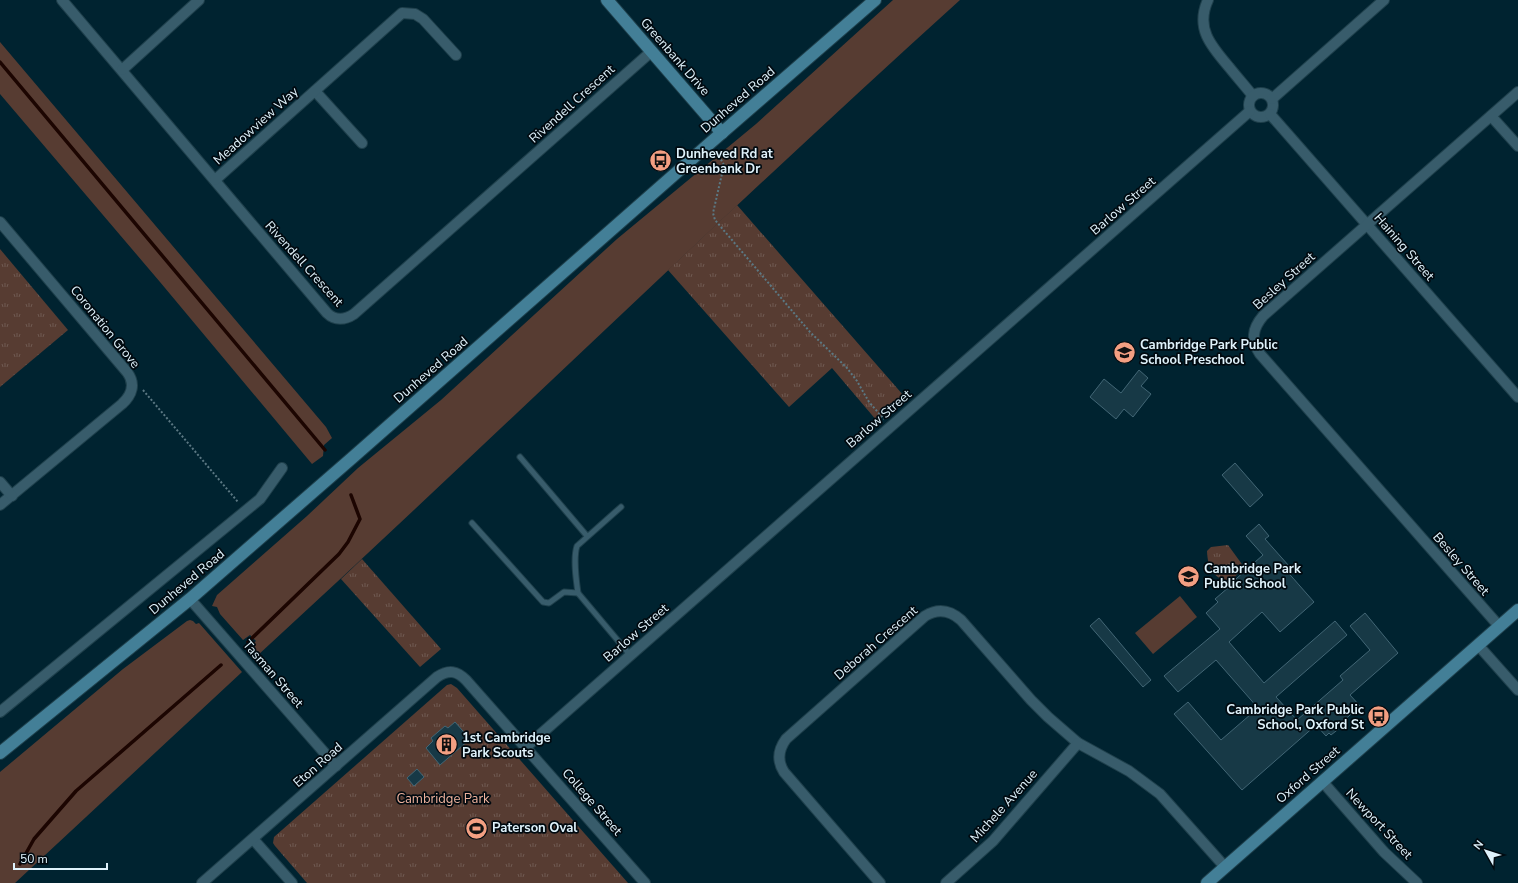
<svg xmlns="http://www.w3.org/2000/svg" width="1518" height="883" viewBox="0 0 1518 883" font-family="'Nunito Sans',sans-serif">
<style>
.grass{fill:#573c32}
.park{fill:url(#park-tufts)}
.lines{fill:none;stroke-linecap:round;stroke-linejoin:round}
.stream{stroke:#1c0501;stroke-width:3.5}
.building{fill:#173946;stroke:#426675}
.lane-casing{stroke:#1f404c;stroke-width:7}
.street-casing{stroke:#1f404c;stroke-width:12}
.secondary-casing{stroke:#1f404c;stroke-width:14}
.path{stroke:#5b7883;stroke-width:2;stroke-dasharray:2 2;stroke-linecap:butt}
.lane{stroke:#385c6b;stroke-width:5}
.street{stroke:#385c6b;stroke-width:10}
.secondary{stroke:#437f97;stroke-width:12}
.labels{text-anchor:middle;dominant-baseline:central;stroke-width:3.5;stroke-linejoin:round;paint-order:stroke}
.street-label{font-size:13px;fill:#dff2fb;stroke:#010a10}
.poi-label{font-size:13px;font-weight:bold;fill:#dff2fb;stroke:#010a10;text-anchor:start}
.park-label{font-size:13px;fill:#eeb29d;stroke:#010a10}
</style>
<defs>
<pattern id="park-tufts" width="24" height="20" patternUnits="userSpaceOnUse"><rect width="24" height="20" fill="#573c32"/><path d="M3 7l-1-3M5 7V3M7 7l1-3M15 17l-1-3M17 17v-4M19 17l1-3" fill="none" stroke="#6f5951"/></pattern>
</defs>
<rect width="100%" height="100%" fill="#002330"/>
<g class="grass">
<path d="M893 0H960C722 215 493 439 257 656L249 647 256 641 250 635 243 640 220 614 217 607 212 606 217 595 307 516 358 468 441 400 617 239 756 124Z"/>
<polygon points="0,42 326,427 332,438 324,445 323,456 312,464 160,282 0,94"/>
<polygon points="1180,596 1197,617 1153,654 1135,633"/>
<polygon points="190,620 193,621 196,624 199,623 242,672 15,883 0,883 0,772 123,669 187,621"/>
</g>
<g class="park">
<polygon points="737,205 904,396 877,421 832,368 789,407 668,270"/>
<polygon points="0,249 68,330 0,387"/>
<path d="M1228 545 1244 567 1229 583C1212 576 1208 569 1207 551L1211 547Z"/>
<polygon points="362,559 441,649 420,667 341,579"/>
<polygon points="451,684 457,688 628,883 307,883 275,846 273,843 274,837 447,685"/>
</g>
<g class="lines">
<g class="stream">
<polyline points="0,62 325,450"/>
<polyline points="248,642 339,554 348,542 360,519 351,495"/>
<polyline points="20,864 34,839 76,791 221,665"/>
</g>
</g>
<g class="building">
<polygon points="1139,370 1148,378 1141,386 1151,394 1133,417 1124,409 1116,419 1090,397 1104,379 1121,393"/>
<polygon points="1235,463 1263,495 1250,507 1222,475"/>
<polygon points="1259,524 1269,536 1265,539 1289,566 1285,569 1314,602 1280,632 1262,612 1229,642 1264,683 1335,621 1347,635 1276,697 1297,720 1343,680 1340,676 1370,650 1350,626 1365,613 1398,653 1350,695 1360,706 1339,725 1341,727 1331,735 1329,733 1326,736 1316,725 1242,790 1174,714 1188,702 1221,740 1258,708 1216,660 1178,692 1164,676 1220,629 1206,613 1218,602 1215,599 1229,587 1228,586 1263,555 1246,536"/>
<polygon points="1099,618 1151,680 1143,687 1090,626"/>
<polygon points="455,722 470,739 440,765 426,748 433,741 431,738 445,726 448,728"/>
<polygon points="417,769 424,777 414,786 407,778"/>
</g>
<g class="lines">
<defs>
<g id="lane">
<polyline points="520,457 587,536"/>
<path d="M621 507 577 546C573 558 576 579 578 593L630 655"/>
<polyline points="472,523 543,602 549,603 564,592 578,593"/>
</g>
<g id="street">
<path d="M62 0 327 313C335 321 345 320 354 314L652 51"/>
<path d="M1208 0C1195 28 1211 46 1229 67 1237 77 1245 86 1253 96"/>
<polyline points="122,70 199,0"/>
<polyline points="315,91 362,143"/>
<circle cx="1261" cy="105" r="12"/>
<polyline points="1272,99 1384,0"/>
<polyline points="1270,114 1518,397"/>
<polyline points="1491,116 1518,146"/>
<polyline points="215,180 402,13 415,14 423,19 456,55"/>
<path d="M0 222 127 372C136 384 132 395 122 404L0 505"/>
<polyline points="0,482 12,496"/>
<polyline points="190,599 336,766"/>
<path d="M1499 626 1260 354C1251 340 1252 329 1263 316L1518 92"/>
<polyline points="1478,645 1518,690"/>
<polyline points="0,712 260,499 282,468"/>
<polyline points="526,747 1250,111"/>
<polyline points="1322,781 1384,852 1417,883"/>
<polyline points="253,839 292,883"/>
<path d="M202 883 437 677C449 669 457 671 466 680L645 883"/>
<path d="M880 883 784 772C777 761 778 750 786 739L925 616C938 608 950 610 961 620L1031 700 1048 717 1078 743 1129 771 1160 794 1225 867"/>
<polyline points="946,883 993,841 1078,743"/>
</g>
<g id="secondary">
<polyline points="607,0 722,133"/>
<polyline points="0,753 190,599 352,458 709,144 875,0"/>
<polyline points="1207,883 1518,610"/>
</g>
</defs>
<use href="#lane" class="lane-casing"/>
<use href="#street" class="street-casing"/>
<use href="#secondary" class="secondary-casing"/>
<g class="path">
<polyline points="719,156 724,165 713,213 715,220 810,332 847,368 857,381 869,402 884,419"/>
<polyline points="143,390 238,502"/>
</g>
<use href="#lane" class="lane"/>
<use href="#street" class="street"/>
<use href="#secondary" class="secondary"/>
</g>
<defs>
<symbol id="bus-disc" viewBox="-11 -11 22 22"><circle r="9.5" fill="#f39f82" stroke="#010a10"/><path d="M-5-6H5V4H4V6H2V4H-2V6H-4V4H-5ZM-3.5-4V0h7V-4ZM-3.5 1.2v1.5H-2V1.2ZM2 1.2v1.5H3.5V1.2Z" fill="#111"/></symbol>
<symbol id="school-disc" viewBox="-11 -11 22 22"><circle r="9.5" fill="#f39f82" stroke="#010a10"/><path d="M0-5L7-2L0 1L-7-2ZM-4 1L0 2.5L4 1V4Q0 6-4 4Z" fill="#111"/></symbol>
<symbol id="building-disc" viewBox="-11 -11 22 22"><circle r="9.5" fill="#f39f82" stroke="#010a10"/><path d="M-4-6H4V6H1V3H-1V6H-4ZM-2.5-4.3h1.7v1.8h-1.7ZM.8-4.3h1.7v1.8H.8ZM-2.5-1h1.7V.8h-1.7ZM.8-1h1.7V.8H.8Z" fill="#111"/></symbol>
<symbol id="stadium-disc" viewBox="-11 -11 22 22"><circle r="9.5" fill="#f39f82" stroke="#010a10"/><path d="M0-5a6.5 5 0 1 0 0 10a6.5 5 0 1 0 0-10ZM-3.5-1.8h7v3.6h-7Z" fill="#111"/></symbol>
</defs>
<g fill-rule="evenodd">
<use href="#bus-disc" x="648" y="148" width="25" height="25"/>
<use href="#school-disc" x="1112" y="340" width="25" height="25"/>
<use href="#school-disc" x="1176" y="564" width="25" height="25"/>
<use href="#bus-disc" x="1366" y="704" width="25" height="25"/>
<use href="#building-disc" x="434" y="732" width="25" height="25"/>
<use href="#stadium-disc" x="464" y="816" width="25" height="25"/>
</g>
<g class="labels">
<g class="street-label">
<text transform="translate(675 57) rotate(49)">Greenbank Drive</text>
<text transform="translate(738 100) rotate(-41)">Dunheved Road</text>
<text transform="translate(572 104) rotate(-42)">Rivendell Crescent</text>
<text transform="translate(256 126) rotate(-42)">Meadowview Way</text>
<text transform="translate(1123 206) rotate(-41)">Barlow Street</text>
<text transform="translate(1404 247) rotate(49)">Haining Street</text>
<text transform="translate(304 264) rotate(48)">Rivendell Crescent</text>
<text transform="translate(1284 281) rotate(-42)">Besley Street</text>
<text transform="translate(105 327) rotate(51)">Coronation Grove</text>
<text transform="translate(431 370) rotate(-41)">Dunheved Road</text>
<text transform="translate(879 419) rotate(-41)">Barlow Street</text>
<text transform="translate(1461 564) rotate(49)">Besley Street</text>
<text transform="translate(187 582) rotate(-40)">Dunheved Road</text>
<text transform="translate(636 633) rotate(-41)">Barlow Street</text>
<text transform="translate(876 643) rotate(-41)">Deborah Crescent</text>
<text transform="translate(273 674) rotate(49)">Tasman Street</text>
<text transform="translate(318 765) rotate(-41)">Eton Road</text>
<text transform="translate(1308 775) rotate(-41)">Oxford Street</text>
<text transform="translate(592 802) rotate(49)">College Street</text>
<text transform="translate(1004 806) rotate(-48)">Michele Avenue</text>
<text transform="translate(1379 824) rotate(47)">Newport Street</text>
</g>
<g class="poi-label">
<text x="676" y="154">Dunheved Rd at<tspan x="676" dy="15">Greenbank Dr</tspan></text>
<text x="1140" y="345">Cambridge Park Public<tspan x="1140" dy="15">School Preschool</tspan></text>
<text x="1204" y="569">Cambridge Park<tspan x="1204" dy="15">Public School</tspan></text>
<text x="1364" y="710" text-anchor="end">Cambridge Park Public<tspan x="1364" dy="15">School, Oxford St</tspan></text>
<text x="462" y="738">1st Cambridge<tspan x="462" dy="15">Park Scouts</tspan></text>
<text x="492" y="828">Paterson Oval</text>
</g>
<g class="park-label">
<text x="443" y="799">Cambridge Park</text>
</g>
</g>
<g transform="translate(1486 851) rotate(309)" stroke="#010a10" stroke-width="3" paint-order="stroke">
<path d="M0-3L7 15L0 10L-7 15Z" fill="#dff2fb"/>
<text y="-6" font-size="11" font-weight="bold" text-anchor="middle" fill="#dff2fb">N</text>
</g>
<path d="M14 863v6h93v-6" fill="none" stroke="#dff2fb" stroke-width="2"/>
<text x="20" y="863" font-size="12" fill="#dff2fb" stroke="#010a10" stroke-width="3" paint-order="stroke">50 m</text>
</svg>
